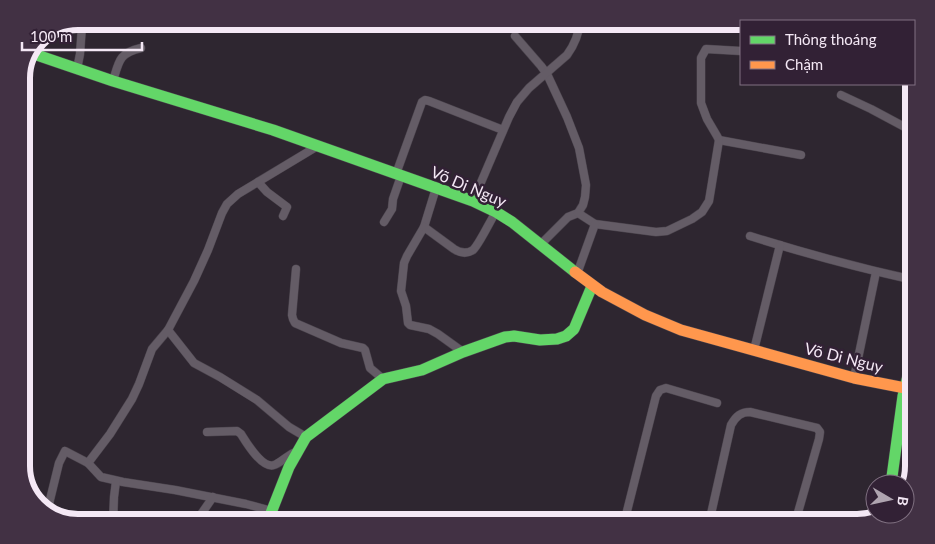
<svg xmlns="http://www.w3.org/2000/svg" width="935" height="544" viewBox="0 0 935 544" font-family="Lato,sans-serif">
<style>
.lines{fill:none;stroke-linecap:round;stroke-linejoin:round}
.street-casing{stroke:#4a434c;stroke-width:9}
.fast-casing{stroke:#4a434c;stroke-width:12}
.slow-casing{stroke:#4a434c;stroke-width:12}
.street{stroke:#645c66;stroke-width:8}
.fast{stroke:#63d668;stroke-width:11}
.slow{stroke:#ff974d;stroke-width:11}
.labels{text-anchor:middle;dominant-baseline:central;stroke-width:5;stroke-linejoin:round;paint-order:stroke}
.street-label{font-size:16px;fill:#f4e8f5;stroke:#322135}
.rim{fill:none;stroke:#f4e8f5;stroke-width:6}
</style>
<rect width="100%" height="100%" fill="#2e2630"/>
<g class="lines">
<defs>
<g id="street">
<polyline points="515,36 541,66 547,74 567,117 579,148 586,185 585,197 583,205 578,213 568,217 540,245"/>
<polyline points="38,56 43,36"/>
<polyline points="77,69 80,54 82,26 84,21"/>
<path d="M113 81C119 61 119 53 141 48"/>
<polyline points="841,95 871,109 914,132"/>
<polyline points="719,140 801,155"/>
<polyline points="396,174 422,102 425,100 429,101 503,130"/>
<polyline points="258,182 267,192 287,207 283,216"/>
<polyline points="436,188 424,227 407,256 404,263 401,291 406,306 408,323 410,325 429,329 438,334 463,352"/>
<path d="M473 201 509 117 517 102 529 88 567 55C575 44 579 34 580 21"/>
<polyline points="578,213 595,224 656,232 667,231 692,219 702,212 709,201 719,140 717,136 707,119 701,103 701,58 706,49 741,51"/>
<polyline points="384,222 392,209 393,199 401,176"/>
<path d="M424 227 454 249C460 253 467 254 473 250 479 245 491 219 496 212"/>
<path d="M750 236C804 253 859 268 914 280"/>
<polyline points="296,269 292,315 293,319 295,323 341,343 363,348 365,350 370,368 383,379"/>
<polyline points="577,274 595,224"/>
<polyline points="168,330 194,363 220,377 257,400 289,427 306,437"/>
<polyline points="754,350 780,245"/>
<polyline points="854,378 876,272"/>
<polyline points="903,396 914,398"/>
<path d="M207 432 237 431 241 434C246 442 262 469 274 465 281 463 288 454 298 451"/>
<polyline points="88,463 110,434 132,399 139,384 152,349 168,330 194,281 208,250 222,213 227,204 238,194 316,147"/>
<polyline points="47,512 59,463 65,451 88,463 101,477 123,482 175,490 246,504 272,511"/>
<polyline points="113,523 114,497 116,481"/>
<polyline points="195,523 213,497"/>
<polyline points="624,523 656,396 660,390 666,388 717,403"/>
<path d="M709 523 731 425C736 416 741 412 750 412L817 428 820 432 819 439 795 523"/>
</g>
<g id="fast">
<polyline points="31,53 113,81 273,130 473,201 496,212 512,222 575,272"/>
<polyline points="891,484 903,396 914,351"/>
<polyline points="267,523 289,467 306,437 383,379 422,370 463,352 505,337 514,336 540,340 557,339 566,336 574,329 592,286"/>
</g>
<polyline id="slow" points="575,272 602,292 645,315 681,330 854,378 905,388"/>
</defs>
<use href="#street" class="street-casing"/>
<use href="#fast" class="fast-casing"/>
<use href="#slow" class="slow-casing"/>
<use href="#street" class="street"/>
<use href="#fast" class="fast"/>
<use href="#slow" class="slow"/>
</g>
<g class="labels">
<g class="street-label">
<text transform="translate(469 186) rotate(23)">Võ Di Nguy</text>
<text transform="translate(844 357) rotate(14)">Võ Di Nguy</text>
</g>
</g>
<path d="M0 0H935V544H0ZM78 30H857A48 48 0 0 1 905 78V466A48 48 0 0 1 857 514H78A48 48 0 0 1 30 466V78A48 48 0 0 1 78 30Z" fill="#423144" fill-rule="evenodd"/>
<path class="rim" d="M78 30H857A48 48 0 0 1 905 78V466A48 48 0 0 1 857 514H78A48 48 0 0 1 30 466V78A48 48 0 0 1 78 30Z"/>
<rect x="740" y="20" width="175" height="65" fill="#322135" stroke="#807182"/>
<rect x="750" y="36" width="25" height="8" fill="#63d668" stroke="#807182"/>
<text x="785" y="45" font-size="15" fill="#f4e8f5">Thông thoáng</text>
<rect x="750" y="61" width="25" height="8" fill="#ff974d" stroke="#807182"/>
<text x="785" y="70" font-size="15" fill="#f4e8f5">Chậm</text>
<g transform="translate(890 499) rotate(99)"><circle r="24" fill="#322135" stroke="#807182"/>
<path d="M0-4L9 19L0 12L-9 19Z" fill="#afa4b0"/>
<text y="-8" font-size="14" font-weight="bold" text-anchor="middle" fill="#f4e8f5">B</text>
</g>
<path d="M22 42v8h120v-8" fill="none" stroke="#f4e8f5" stroke-width="2.5"/>
<text x="30" y="42" font-size="15" fill="#f4e8f5" stroke="#322135" stroke-width="4" paint-order="stroke">100 m</text>
</svg>
